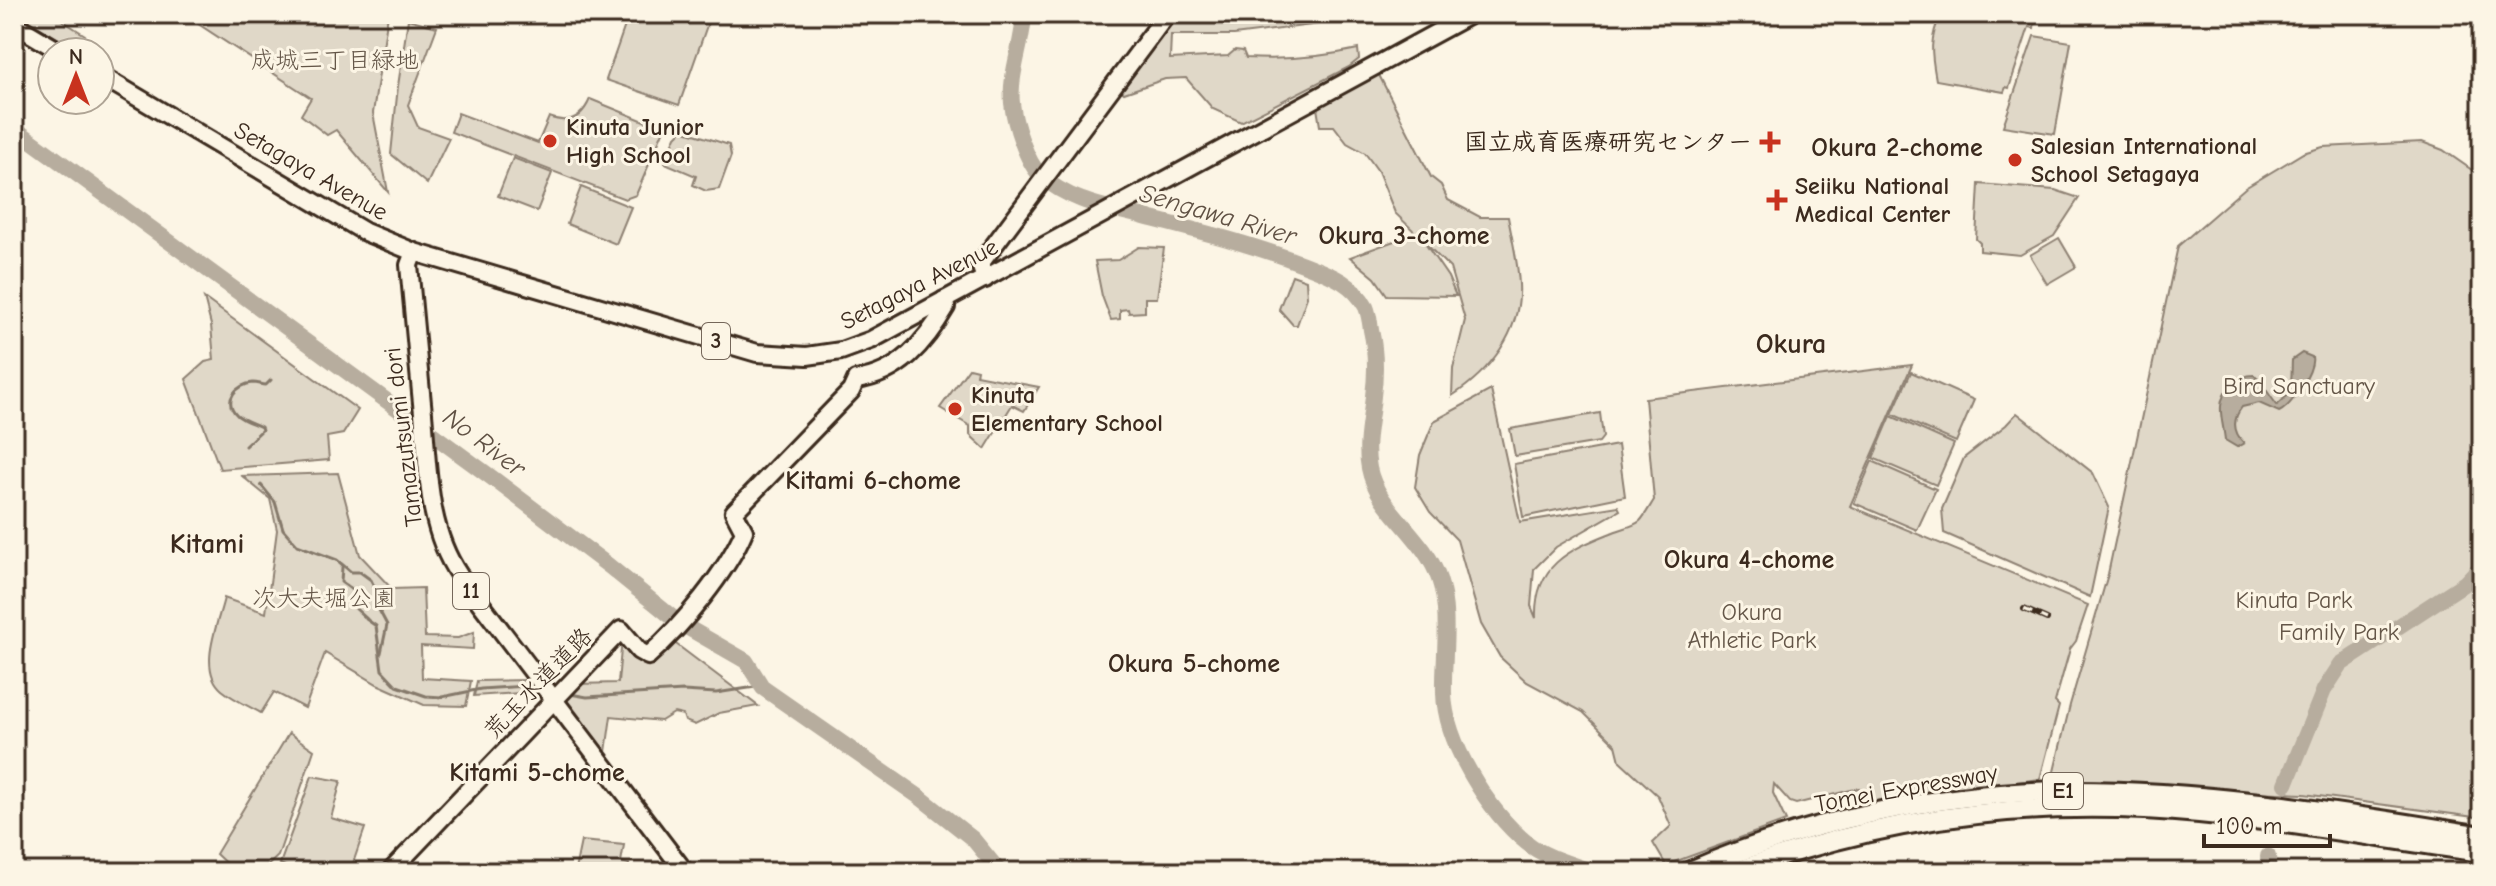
<svg xmlns="http://www.w3.org/2000/svg" width="2496" height="886" viewBox="0 0 2496 886" font-family="'Comic Neue','Klee One',sans-serif">
<style>
.green{fill:#e0d8c8;stroke:#8e8173;stroke-width:2}
.water{fill:#b7ad9e;stroke:#85796b;stroke-width:2}
.lines{fill:none;stroke-linecap:round;stroke-linejoin:round}
.stream{stroke:#85796b;stroke-width:3}
.river{stroke:#b7ad9e;stroke-width:16}
.major-casing{stroke:#3b2a1e;stroke-width:22}
.highway-casing{stroke:#3b2a1e;stroke-width:24}
.major{stroke:#fcf5e5;stroke-width:16}
.highway{stroke:#fcf5e5;stroke-width:18}
.rail-casing{stroke:#3b2a1e;stroke-width:6}
.rail{stroke:#fcf5e5;stroke-width:3;stroke-dasharray:9;stroke-linecap:butt}
.poi-dot{fill:#c8321e;stroke:#fcf5e5;stroke-width:3}
.labels{text-anchor:middle;dominant-baseline:central;stroke-width:6;stroke-linejoin:round;paint-order:stroke}
.shield{fill:#fcf5e5;stroke:#75675a;stroke-width:2}
.shield-label{font-size:22px;font-weight:bold;fill:#3b2a1e}
.park-label{font-size:24px;fill:#645648;stroke:#fcf5e5}
.poi-label{font-size:24px;font-weight:bold;fill:#3b2a1e;stroke:#fcf5e5;text-anchor:start}
.street-label{font-size:24px;fill:#3b2a1e;stroke:#fcf5e5}
.neighbourhood-label{font-size:26px;font-weight:bold;fill:#3b2a1e;stroke:#fcf5e5}
.water-label{font-size:26px;font-style:italic;fill:#605144;stroke:#fcf5e5}
.quarter-label{font-size:28px;font-weight:bold;fill:#3b2a1e;stroke:#fcf5e5}
</style>
<rect width="100%" height="100%" fill="#fcf5e5"/>
<filter id="ink" filterUnits="userSpaceOnUse"><feTurbulence type="fractalNoise" baseFrequency=".0125" numOctaves="2"/><feDisplacementMap in="SourceGraphic" scale="16" xChannelSelector="R" yChannelSelector="G"/><feConvolveMatrix kernelMatrix="1 2 1 2 8 2 1 2 1" color-interpolation-filters="sRGB"/></filter>
<g filter="url(#ink)">
<g class="green">
<polygon points="32,14 52,14 85,35 76,49 27,20"/>
<polygon points="183,14 388,14 373,113 388,192 336,130 327,135 301,115 311,98"/>
<polygon points="629,14 711,14 679,105 606,80"/>
<path d="M1287 14H1366L1367 18 1234 35H1171L1170 59 1228 56 1235 50 1243 51 1246 58C1282 60 1323 57 1358 49L1359 59 1349 67 1241 122 1213 109 1186 78 1165 79 1124 93 1117 87 1166 21 1236 20Z"/>
<path d="M1941 14H2036L2034 28 2029 27 2009 88 2006 87 2004 92 1936 80C1931 53 1929 39 1941 14Z"/>
<polygon points="408,19 437,27 408,105 418,127 449,138 427,184 391,154 398,86"/>
<polygon points="2034,36 2071,42 2055,134 2003,126"/>
<path d="M1378 73 1431 177 1441 185 1448 200 1480 217H1508C1512 239 1518 262 1519 284 1522 332 1489 372 1452 396L1453 369 1465 320 1450 268 1424 242 1448 277 1456 296 1387 295 1375 278 1350 257 1416 233 1395 213 1378 171 1365 153 1347 143 1334 126H1320L1317 108Z"/>
<path d="M590 99 664 129 636 195 625 199 451 132 458 113 538 143 549 117C569 125 582 118 590 99Z"/>
<polygon points="682,130 729,145 731,156 719,189 706,191 693,185 696,176 665,163 676,136"/>
<polygon points="2422,142 2443,150 2482,177 2482,818 2304,794 2051,784 2070,705 2108,574 2178,246 2245,188 2303,153 2323,147"/>
<polygon points="513,158 552,173 537,211 498,196"/>
<polygon points="1979,184 2055,190 2079,198 2054,236 2020,255 1980,251 1980,243 1976,239"/>
<polygon points="581,187 631,207 616,244 567,224"/>
<polygon points="2059,238 2076,267 2047,284 2030,255"/>
<polygon points="1139,247 1164,248 1157,298 1145,298 1145,312 1129,313 1128,309 1120,310 1120,319 1111,320 1102,296 1095,261 1118,260"/>
<polygon points="1292,275 1306,280 1307,297 1297,325 1293,325 1279,309"/>
<polygon points="204,298 358,410 343,434 327,437 329,460 220,469 186,379 205,362 214,360 211,325"/>
<path d="M1912 365 1850 506 2088 605 2076 641 2070 649 2055 702 2059 706 2040 779 1908 797 1874 807 1859 788 1796 804 1790 802 1774 784 1773 793 1786 821 1666 865 1653 843 1671 826 1658 796 1620 761 1616 745 1583 712 1527 682 1500 657 1481 624 1457 540 1430 512 1415 487 1420 455 1434 421 1491 390 1520 522 1618 506 1620 510 1556 547 1534 569 1531 606 1536 618C1534 566 1568 550 1611 533 1619 529 1633 527 1640 521 1645 516 1650 506 1654 500L1645 398Z"/>
<polygon points="969,368 977,370 976,375 1039,387 1024,411 1012,405 985,449 970,435 970,426 940,408"/>
<polygon points="1911,372 1974,400 1956,442 1892,414"/>
<polygon points="1600,413 1603,437 1599,442 1515,456 1510,429"/>
<polygon points="2017,413 2093,473 2109,507 2090,597 1944,533 1942,509 1964,458 2006,425"/>
<polygon points="1891,416 1954,444 1936,485 1873,458"/>
<polygon points="1618,445 1625,496 1523,517 1514,464"/>
<polygon points="1872,461 1936,489 1917,530 1854,503"/>
<path d="M338 473 360 555 392 589 423 588 425 637 458 638 474 632 473 649 421 646 422 678 471 681 466 706 424 705 377 684 325 653 305 708 274 692 261 713C248 706 233 699 222 690 197 669 218 624 224 598L266 613 277 530 270 499 242 476Z"/>
<polygon points="622,638 647,661 668,638 758,706 719,713 695,725 685,721 683,715 674,713 661,721 611,716 606,752 564,696 576,684 618,683"/>
<polygon points="530,680 536,692 474,696 477,681"/>
<polygon points="289,733 314,750 278,856 261,872 235,872 216,854"/>
<polygon points="312,776 341,781 331,818 365,828 350,872 300,872 280,864"/>
<polygon points="581,841 624,845 621,862 629,864 628,872 559,872 559,869 575,870"/>
</g>
<path class="water" d="M2302 353 2312 357C2315 370 2291 407 2279 412L2259 403 2242 407C2232 420 2233 432 2244 443L2237 447 2225 440C2224 429 2220 416 2221 406 2222 390 2239 375 2254 375 2264 385 2269 395 2277 405 2294 393 2291 379 2292 360Z"/>
<g class="lines">
<g class="stream">
<path d="M245 446 262 430 261 427C253 423 244 421 237 415 222 400 237 384 253 383 258 383 262 385 266 385L271 380"/>
<polyline points="261,485 275,502 283,529 297,545 337,560 351,572 360,572 371,580 378,595 378,608 387,625 381,653"/>
<path d="M342 567 341 582C353 591 360 593 356 609L367 619"/>
<polyline points="366,619 376,626 382,670 397,686 426,696 442,697 481,689 527,686"/>
<polyline points="570,694 587,697 683,691 716,693 762,686"/>
</g>
<g class="river">
<path d="M1024 14C1023 44 1009 74 1012 103 1014 123 1027 163 1041 176 1072 204 1114 208 1152 219 1203 232 1254 245 1303 264 1328 274 1352 281 1366 307 1369 314 1370 322 1371 330 1376 352 1376 374 1373 396 1371 420 1364 444 1369 468 1377 510 1424 535 1439 579 1451 614 1443 657 1444 693 1445 743 1489 812 1527 843 1544 857 1572 864 1593 872"/>
<polyline points="14,128 495,480 609,566 678,622 746,661 763,688 921,798 973,839 1000,872"/>
<polyline points="2286,784 2324,690 2341,664 2465,583 2482,565"/>
<polyline points="2268,856 2269,872"/>
</g>
<defs>
<g id="major">
<polyline points="14,24 61,52"/>
<polyline points="100,75 365,232 414,252 757,353 807,356 841,351 871,340 1471,14"/>
<path d="M414 252 409 265C414 315 418 364 423 413 428 468 427 528 459 575L685 872"/>
<polyline points="985,279 980,264 1167,14"/>
<path d="M390 872 621 630 639 651 648 656C682 626 727 572 744 531L734 512 851 391 856 380C899 374 925 343 946 307L944 300"/>
</g>
<g id="highway">
<path d="M1688 872C1806 821 1938 792 2066 791 2206 790 2344 814 2482 836"/>
<path d="M1735 872C1866 823 2005 802 2145 809 2258 815 2370 837 2482 852"/>
</g>
</defs>
<use href="#major" class="major-casing"/>
<use href="#highway" class="highway-casing"/>
<use href="#major" class="major"/>
<use href="#highway" class="highway"/>
<defs>
<polyline id="rail" points="2024,609 2047,619"/>
</defs>
<use href="#rail" class="rail-casing"/>
<use href="#rail" class="rail"/>
</g>
</g>
<g class="poi-dot">
<circle cx="550" cy="141" r="8"/>
<path d="M1766 130h8v8h8v8h-8v8h-8v-8h-8v-8h8z"/>
<circle cx="2015" cy="160" r="8"/>
<path d="M1773 188h8v8h8v8h-8v8h-8v-8h-8v-8h8z"/>
<circle cx="955" cy="409" r="8"/>
</g>
<g class="labels">
<g class="shield">
<rect x="702" y="323" width="28" height="36" rx="6"/>
<rect x="453" y="573" width="36" height="36" rx="6"/>
<rect x="2043" y="773" width="40" height="36" rx="6"/>
</g>
<g class="shield-label">
<text x="716" y="341">3</text>
<text x="471" y="591">11</text>
<text x="2063" y="791">E1</text>
</g>
<g class="park-label">
<text x="335" y="60">成城三丁目緑地</text>
<text x="2299" y="386">Bird Sanctuary</text>
<text x="324" y="598">次大夫堀公園</text>
<text x="2294" y="600">Kinuta Park</text>
<text x="1752" y="612">Okura<tspan x="1752" dy="28">Athletic Park</tspan></text>
<text x="2339" y="632">Family Park</text>
</g>
<g class="poi-label">
<text x="566" y="127">Kinuta Junior<tspan x="566" dy="28">High School</tspan></text>
<text x="1752" y="142" text-anchor="end">国立成育医療研究センター</text>
<text x="2031" y="146">Salesian International<tspan x="2031" dy="28">School Setagaya</tspan></text>
<text x="1795" y="186">Seiiku National<tspan x="1795" dy="28">Medical Center</tspan></text>
<text x="971" y="395">Kinuta<tspan x="971" dy="28">Elementary School</tspan></text>
</g>
<g class="street-label">
<text transform="translate(311 171) rotate(30)">Setagaya Avenue</text>
<text transform="translate(919 284) rotate(-27)">Setagaya Avenue</text>
<text transform="translate(403 437) rotate(-97)">Tamazutsumi dori</text>
<text transform="translate(538 683) rotate(-46)">荒玉水道道路</text>
<text transform="translate(1906 788) rotate(-10)">Tomei Expressway</text>
</g>
<g class="neighbourhood-label">
<text x="1897" y="148">Okura 2-chome</text>
<text x="1404" y="236">Okura 3-chome</text>
<text x="873" y="481">Kitami 6-chome</text>
<text x="1749" y="560">Okura 4-chome</text>
<text x="1194" y="664">Okura 5-chome</text>
<text x="537" y="773">Kitami 5-chome</text>
</g>
<g class="water-label">
<text transform="translate(1218 215) rotate(16)">Sengawa River</text>
<text transform="translate(484 443) rotate(37)">No River</text>
</g>
<g class="quarter-label">
<text x="1791" y="344">Okura</text>
<text x="207" y="544">Kitami</text>
</g>
</g>
<rect width="2496" height="886" fill="none" stroke="#fcf5e5" stroke-width="48"/>
<rect x="24" y="24" width="2448" height="838" fill="none" stroke="#3b2a1e" stroke-width="3" filter="url(#ink)"/>
<g transform="translate(76 76)"><circle r="38" fill="#fcf5e5" stroke="#afa495" stroke-width="2"/>
<path d="M0-6L14 30L0 20L-14 30Z" fill="#c8321e"/>
<text y="-12" font-size="22" font-weight="bold" text-anchor="middle" fill="#3b2a1e">N</text>
</g>
<path d="M2204 834v12h126v-12" fill="none" stroke="#3b2a1e" stroke-width="4"/>
<text x="2216" y="834" font-size="24" fill="#3b2a1e" stroke="#fcf5e5" stroke-width="6" paint-order="stroke">100 m</text>
</svg>
